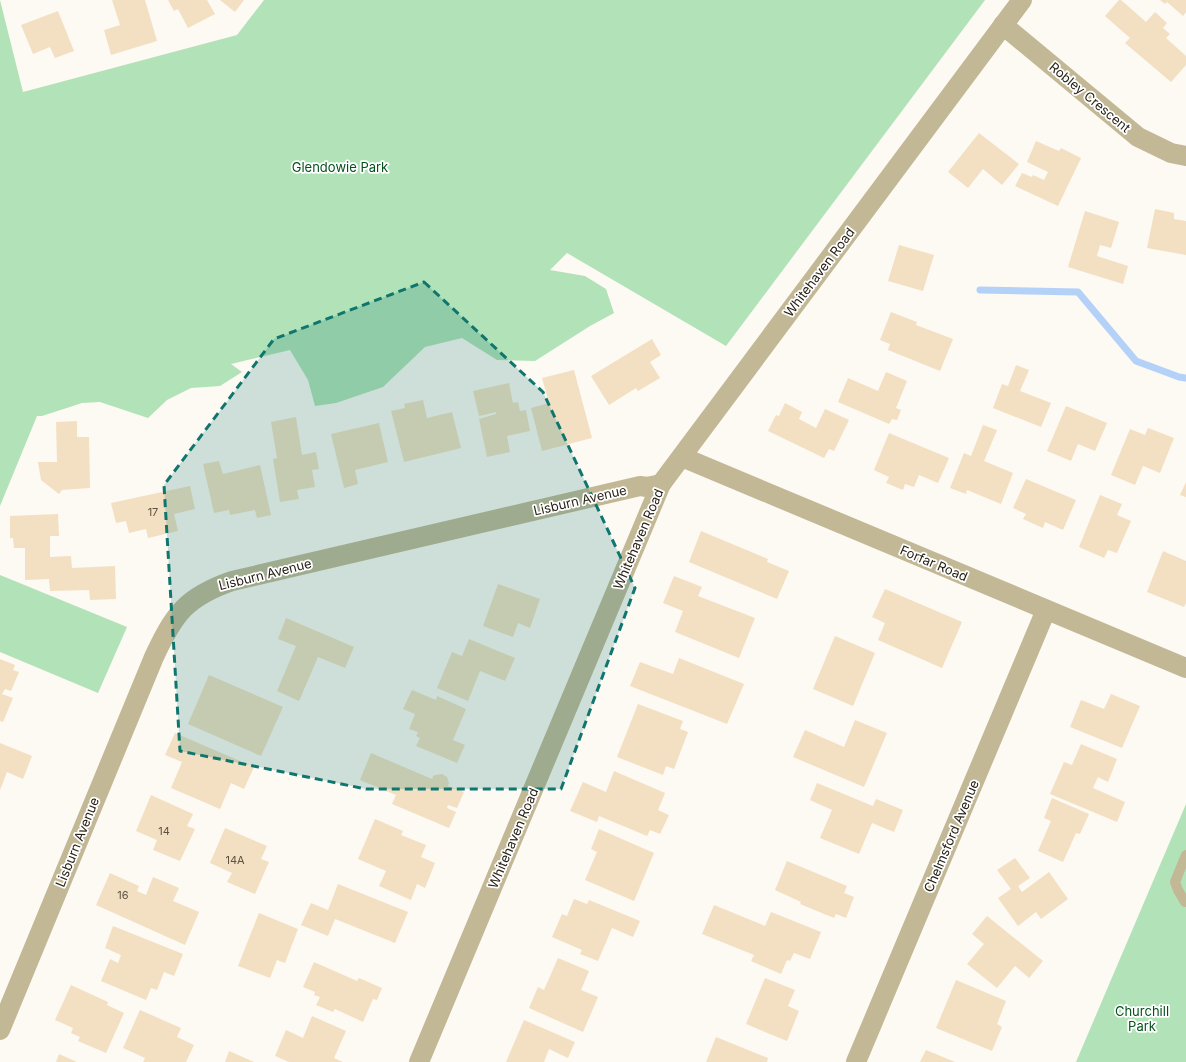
<svg xmlns="http://www.w3.org/2000/svg" width="1186" height="1062" viewBox="0 0 1186 1062" font-family="Inter,sans-serif">
<style>
.green{fill:#b2e2b7}
.lines{fill:none;stroke-linecap:round;stroke-linejoin:round}
.stream{stroke:#b4d1f8;stroke-width:7}
.building{fill:#f3e0c2}
.lane{stroke:#c2b896;stroke-width:10}
.street{stroke:#c2b896;stroke-width:20}
.marked{fill:#0f766e;fill-opacity:0.2;stroke:#0f766e;stroke-width:3;stroke-dasharray:8 5;stroke-linejoin:round}
.labels{text-anchor:middle;dominant-baseline:central;stroke-width:3.5;stroke-linejoin:round;paint-order:stroke}
.number-label{font-size:11px;fill:#5c5242}
.street-label{font-size:13px;fill:#292217;stroke:#fff}
.park-label{font-size:13px;fill:#04511d;stroke:#fff}
</style>
<rect width="100%" height="100%" fill="#fdf9f3"/>
<g class="green">
<polygon points="0,0 23,92 237,35 264,0 985,0 726,346 567,253 550,270 585,276 606,289 614,313 590,326 535,361 497,360 462,338 425,347 383,387 336,403 315,406 308,380 290,350 231,364 242,372 220,386 191,388 167,400 148,418 100,402 82,403 42,416 37,416 0,506"/>
<polygon points="0,575 127,627 98,693 0,652"/>
<polygon points="1186,804 1186,1062 1076,1062"/>
</g>
<g class="lines">
<polyline class="stream" points="980,290 1078,292 1136,361 1179,377 1186,378"/>
</g>
<g class="building">
<polygon points="112,0 145,0 157,41 111,55 104,30 120,25"/>
<polygon points="168,0 207,0 215,14 188,28 178,9 174,11"/>
<polygon points="220,0 244,0 235,12"/>
<polygon points="1119,0 1121,0 1146,22 1155,12 1167,23 1163,28 1170,34 1166,38 1186,56 1186,65 1171,82 1125,43 1130,38 1105,16"/>
<polygon points="1160,0 1186,0 1186,12 1183,16 1167,2 1165,4"/>
<polygon points="58,11 74,51 55,58 50,47 33,54 21,25"/>
<polygon points="979,133 1019,164 1002,185 983,169 968,188 948,172"/>
<polygon points="1036,141 1059,151 1061,148 1081,158 1058,206 1015,186 1022,173 1032,177 1033,175 1044,180 1048,172 1027,162"/>
<polygon points="1155,209 1174,213 1174,219 1186,221 1186,255 1147,248"/>
<polygon points="1085,211 1119,222 1111,248 1100,245 1097,256 1128,266 1123,284 1068,267"/>
<polygon points="899,245 934,255 923,291 888,281"/>
<polygon points="891,312 917,322 916,325 953,339 940,371 888,350 890,344 880,340"/>
<polygon points="652,339 661,355 650,362 660,378 638,391 636,388 609,405 591,376"/>
<polygon points="1016,365 1029,370 1020,391 1051,403 1041,427 993,408 1002,384 1008,386"/>
<polygon points="574,370 592,438 542,451 531,408 549,403 542,378"/>
<polygon points="886,372 907,381 896,408 901,410 897,420 892,419 889,424 838,402 848,378 878,391"/>
<polygon points="509,383 513,403 518,402 520,411 526,410 530,431 507,436 510,452 487,457 479,419 496,414 496,412 479,416 473,391"/>
<polygon points="423,400 427,418 452,412 461,448 404,462 391,411 405,408 404,404"/>
<polygon points="785,403 802,412 799,419 816,428 825,409 849,420 834,451 829,449 824,458 768,431 776,415 779,416"/>
<polygon points="1066,406 1107,423 1095,451 1078,444 1071,461 1047,451"/>
<polygon points="296,417 302,455 316,452 319,469 312,470 315,487 297,490 299,499 280,502 273,459 277,458 271,422"/>
<polygon points="77,421 77,437 89,437 90,488 62,490 59,494 41,480 38,462 57,462 56,422"/>
<polygon points="379,423 388,462 355,470 358,484 344,488 331,434"/>
<polygon points="983,425 997,430 984,461 1013,473 1001,504 967,490 966,494 950,488 964,453 971,456"/>
<polygon points="1148,428 1174,438 1160,473 1143,466 1135,485 1111,475 1130,429 1145,435"/>
<polygon points="889,433 949,458 938,483 919,475 914,487 905,484 903,490 886,483 889,477 874,470"/>
<polygon points="219,461 223,474 260,465 271,515 257,518 255,510 230,515 229,510 214,513 203,464"/>
<polygon points="1026,479 1076,500 1063,530 1045,522 1043,528 1023,519 1026,514 1013,508"/>
<polygon points="1186,482 1186,497 1180,495"/>
<polygon points="190,486 195,509 174,514 178,531 148,538 146,529 129,533 126,521 116,523 111,503"/>
<polygon points="1100,495 1122,504 1117,515 1131,521 1117,553 1108,550 1104,558 1079,547"/>
<polygon points="58,514 59,536 50,536 50,557 71,556 72,568 115,566 116,599 90,600 89,590 50,591 49,579 25,580 25,548 14,548 13,538 10,538 10,516"/>
<polygon points="701,531 768,559 767,562 789,571 777,599 689,562"/>
<polygon points="1163,551 1186,561 1186,603 1184,607 1147,592"/>
<polygon points="674,576 702,587 698,596 755,618 739,658 675,632 683,611 663,603"/>
<polygon points="498,584 540,599 530,628 518,623 513,637 483,626"/>
<polygon points="885,589 962,622 942,668 878,640 885,623 872,617"/>
<polygon points="286,618 354,647 345,668 318,657 299,701 277,691 296,646 278,639"/>
<polygon points="835,636 875,653 853,706 813,689"/>
<polygon points="469,639 515,658 505,681 480,671 468,701 437,688 452,652 462,656"/>
<polygon points="679,658 744,684 727,724 630,686 640,662 673,674"/>
<polygon points="0,659 15,665 13,670 19,672 11,691 5,689 2,694 13,698 3,722 0,721"/>
<polygon points="209,675 283,707 261,756 188,724"/>
<polygon points="412,690 436,700 437,696 466,709 453,740 465,745 457,763 416,746 420,738 416,736 418,732 409,729 415,714 403,709"/>
<polygon points="1111,694 1140,706 1122,748 1070,727 1081,700 1104,709"/>
<polygon points="638,704 683,721 680,729 688,732 674,769 666,766 663,775 617,757"/>
<polygon points="855,720 887,733 864,787 793,757 805,730 844,747"/>
<polygon points="175,733 254,767 244,789 231,783 220,809 171,788 182,762 165,755"/>
<polygon points="0,743 32,756 23,779 7,772 0,790"/>
<polygon points="1081,744 1117,759 1108,782 1098,777 1093,788 1125,802 1117,822 1050,794 1064,762 1072,765"/>
<polygon points="371,753 432,779 433,776 436,775 442,774 447,777 449,783 448,786 464,792 457,808 448,805 447,808 456,812 449,828 392,804 396,795 360,780"/>
<polygon points="614,771 665,793 658,810 669,815 660,834 650,830 647,836 599,816 597,822 570,811 583,782 606,792"/>
<polygon points="817,783 873,806 876,799 903,810 894,832 872,823 859,854 820,838 832,810 810,800"/>
<polygon points="151,795 193,814 187,826 195,829 180,861 153,850 157,840 136,831"/>
<polygon points="1052,798 1089,814 1080,834 1076,833 1063,862 1038,851 1051,821 1044,818"/>
<polygon points="375,819 403,831 401,835 426,845 421,857 435,863 425,888 417,884 411,900 379,886 386,871 358,859"/>
<polygon points="225,828 267,846 261,859 269,862 255,894 227,882 232,873 210,863"/>
<polygon points="599,829 654,853 634,901 585,880 597,852 591,849"/>
<polygon points="1015,858 1030,878 1018,886 1022,892 1049,872 1068,899 1041,919 1036,912 1018,926 998,898 1011,889 997,870"/>
<polygon points="787,861 847,886 844,893 854,897 846,918 836,914 834,918 800,904 801,902 775,890"/>
<polygon points="110,873 139,886 137,891 146,895 153,877 179,888 173,901 199,912 185,945 96,905"/>
<polygon points="338,884 408,912 395,943 335,919 328,936 301,925 311,903 328,910"/>
<polygon points="574,899 587,904 589,900 640,921 633,937 612,928 598,961 580,954 582,950 552,937 562,914 567,916"/>
<polygon points="714,905 765,926 771,912 821,932 810,959 794,953 790,961 787,960 781,974 751,961 754,955 702,934"/>
<polygon points="259,913 298,929 285,963 277,960 270,978 238,966"/>
<polygon points="987,916 1043,961 1029,978 1015,966 997,988 967,964 984,944 972,934"/>
<polygon points="113,926 183,954 174,976 164,972 157,990 151,988 146,1000 101,981 110,959 118,963 121,955 105,948"/>
<polygon points="558,958 589,971 581,990 598,997 583,1032 529,1008 538,987 544,990"/>
<polygon points="314,962 357,981 359,978 382,988 377,1000 373,999 363,1022 335,1009 333,1012 316,1005 320,997 314,995 315,992 303,987"/>
<polygon points="765,978 795,990 788,1006 799,1011 787,1041 746,1024"/>
<polygon points="956,980 1006,1001 997,1024 1002,1027 992,1051 936,1028"/>
<polygon points="71,985 108,1002 107,1005 124,1013 106,1053 78,1041 80,1037 71,1033 73,1028 55,1020"/>
<polygon points="140,1010 181,1028 177,1037 194,1045 186,1062 143,1062 145,1058 123,1048"/>
<polygon points="312,1016 346,1031 334,1058 343,1062 289,1062 275,1056 286,1030 303,1038"/>
<polygon points="524,1020 575,1042 568,1058 549,1049 544,1062 506,1062"/>
<polygon points="716,1037 768,1058 767,1062 706,1062"/>
<polygon points="926,1050 955,1062 920,1062"/>
<polygon points="229,1051 254,1062 225,1062"/>
<polygon points="59,1054 77,1062 56,1062"/>
</g>
<g class="lines">
<polyline class="lane" points="1185,902 1178,890 1175,882 1186,855"/>
<g class="street">
<polyline points="1003,25 1138,137 1171,153 1186,156"/>
<polyline points="682,457 1186,668"/>
<path d="M0 1030 154 657C174 614 186 597 232 581L640 486 647 487 661 484"/>
<polyline points="419,1062 661,484 1022,0"/>
<polyline points="856,1062 1046,610"/>
</g>
</g>
<path class="marked" d="M424 282 543 392 635 588 561 789H366L180 751 164 485 274 339Z"/>
<g class="labels">
<g class="number-label">
<text x="153" y="512">17</text>
<text x="164" y="831">14</text>
<text x="235" y="860">14A</text>
<text x="123" y="895">16</text>
</g>
<g class="street-label">
<text transform="translate(1090 97) rotate(40)">Robley Crescent</text>
<text transform="translate(819 272) rotate(-53)">Whitehaven Road</text>
<text transform="translate(580 500) rotate(-13)">Lisburn Avenue</text>
<text transform="translate(638 539) rotate(-67)">Whitehaven Road</text>
<text transform="translate(934 563) rotate(23)">Forfar Road</text>
<text transform="translate(265 574) rotate(-14)">Lisburn Avenue</text>
<text transform="translate(951 836) rotate(-67)">Chelmsford Avenue</text>
<text transform="translate(513 838) rotate(-67)">Whitehaven Road</text>
<text transform="translate(77 842) rotate(-68)">Lisburn Avenue</text>
</g>
<g class="park-label">
<text x="340" y="167">Glendowie Park</text>
<text x="1142" y="1011">Churchill<tspan x="1142" dy="15">Park</tspan></text>
</g>
</g>
</svg>
